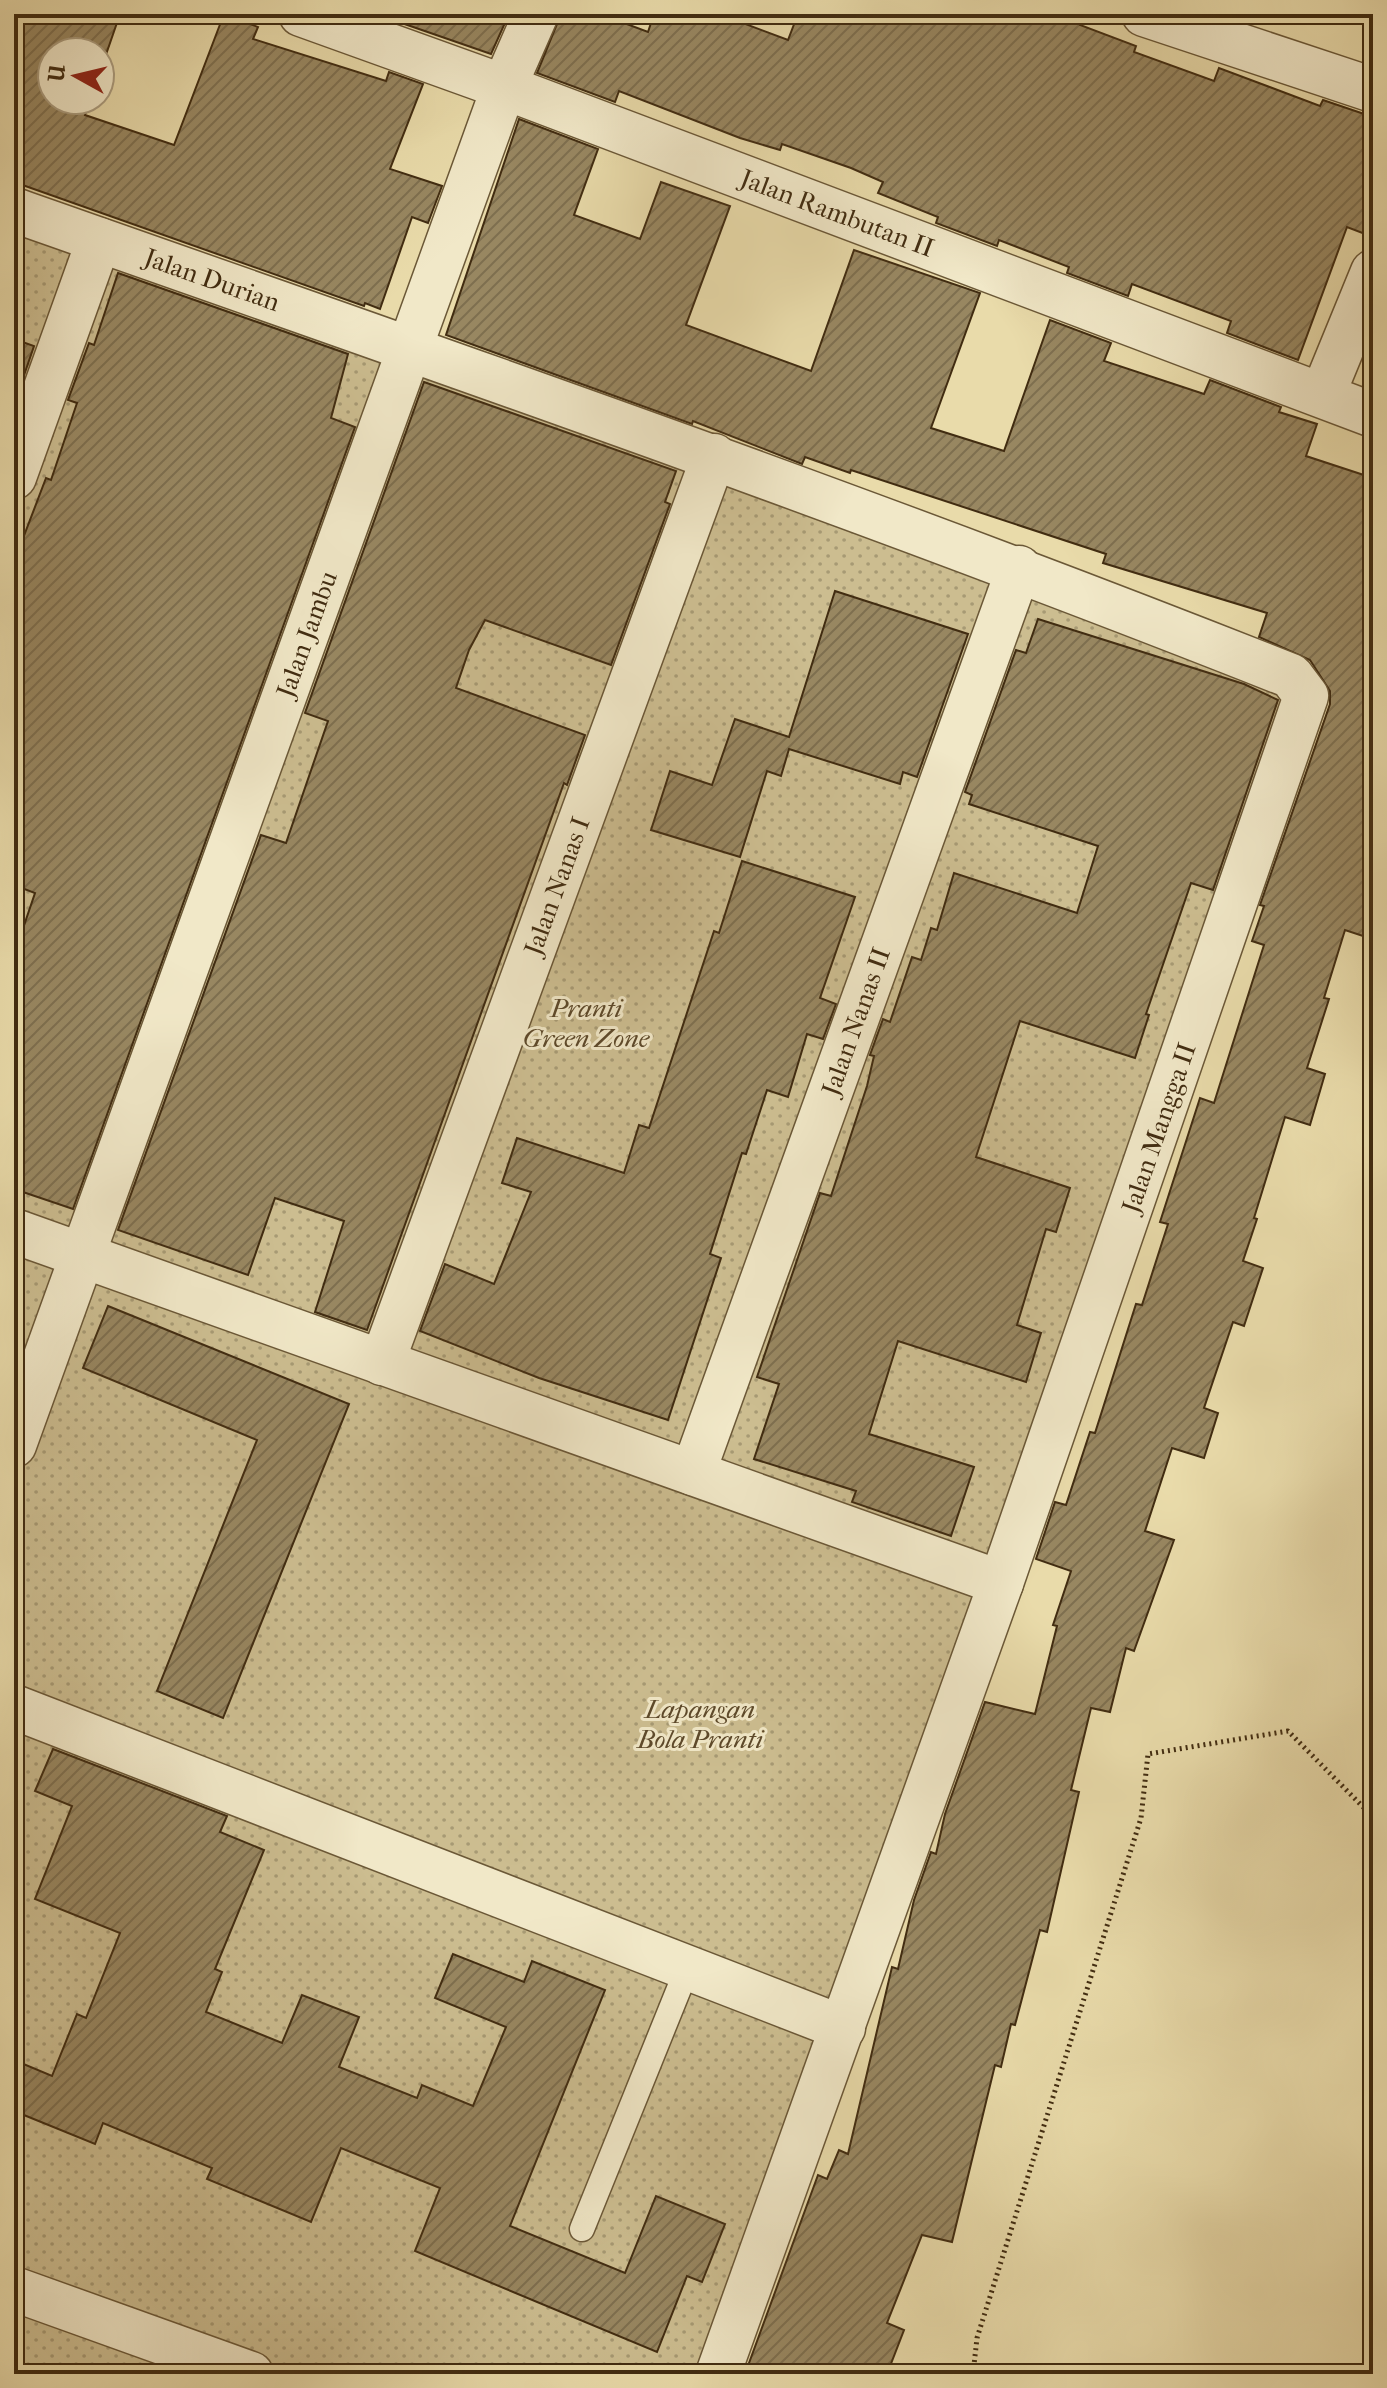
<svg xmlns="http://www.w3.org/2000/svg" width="1387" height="2388" viewBox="0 0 1387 2388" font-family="'IM FELL French Canon',serif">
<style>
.grass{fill:url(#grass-dots);stroke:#867450;stroke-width:2}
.building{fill:url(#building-hatch);stroke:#412c11;stroke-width:2}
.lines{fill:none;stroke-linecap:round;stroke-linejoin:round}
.service-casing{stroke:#6b5837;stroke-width:27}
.minor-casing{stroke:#6b5837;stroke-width:47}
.path{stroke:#412c11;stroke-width:5;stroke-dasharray:2 4;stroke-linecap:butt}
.service{stroke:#f1e8c8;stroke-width:24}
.minor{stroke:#f1e8c8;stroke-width:44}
.labels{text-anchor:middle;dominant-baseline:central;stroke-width:6;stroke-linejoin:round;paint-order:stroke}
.street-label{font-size:26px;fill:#412c11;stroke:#f1e8c8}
.park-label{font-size:26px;font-style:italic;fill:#5d492a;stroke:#f1e8c8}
</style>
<defs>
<pattern id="grass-dots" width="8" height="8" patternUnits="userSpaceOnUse" patternTransform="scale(2)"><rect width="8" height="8" fill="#ccbd90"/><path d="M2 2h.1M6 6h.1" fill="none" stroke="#a79a74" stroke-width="1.8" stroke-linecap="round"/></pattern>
<pattern id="building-hatch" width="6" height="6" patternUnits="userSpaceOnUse" patternTransform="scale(2)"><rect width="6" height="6" fill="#988761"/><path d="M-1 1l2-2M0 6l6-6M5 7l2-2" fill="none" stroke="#7e6f4f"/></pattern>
</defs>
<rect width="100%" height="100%" fill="#e9dbaa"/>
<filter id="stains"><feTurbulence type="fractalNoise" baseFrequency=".0025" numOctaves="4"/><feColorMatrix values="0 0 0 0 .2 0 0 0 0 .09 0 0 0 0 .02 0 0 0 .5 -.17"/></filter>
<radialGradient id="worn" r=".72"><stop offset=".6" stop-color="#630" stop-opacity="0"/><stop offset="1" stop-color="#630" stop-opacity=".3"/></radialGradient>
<polygon class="grass" points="14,211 1290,677 718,2374 14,2374"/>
<g class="building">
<polygon points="14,14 120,14 100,72 100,52 52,52 52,100 90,100 85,115 174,145 224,14 258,27 253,39 386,81 389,72 423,84 390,169 442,186 428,223 412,217 380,309 365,303 364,306 14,182"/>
<polygon points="394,14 509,14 491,54 393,20"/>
<polygon points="561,14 600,14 648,32 654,14 719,14 788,40 798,14 1084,14 1080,25 1136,46 1134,52 1214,81 1219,68 1320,106 1323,100 1373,117 1373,237 1347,227 1298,360 1227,333 1231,321 1132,284 1128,296 1067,273 1069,267 999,240 997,246 936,223 938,217 878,193 883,182 851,168 782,144 780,150 740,138 619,91 615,102 537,73"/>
<polygon points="519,119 598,149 574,215 640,239 661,182 730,206 686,325 811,371 854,250 980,293 931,428 1004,451 1050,320 1111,343 1104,361 1204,394 1210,380 1281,407 1279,412 1317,424 1306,456 1373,478 1373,904 1363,936 1345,930 1324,998 1329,999 1307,1068 1325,1074 1310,1125 1285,1117 1254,1218 1257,1219 1243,1261 1263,1268 1244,1326 1233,1322 1204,1408 1218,1413 1204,1458 1172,1448 1145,1531 1174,1540 1134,1651 1126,1648 1110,1712 1091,1708 1071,1790 1079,1792 1047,1932 1040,1930 1015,2025 1011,2024 1001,2067 995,2065 952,2242 922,2235 887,2323 904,2330 887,2374 745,2374 818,2175 827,2179 839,2150 848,2154 892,1967 898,1969 914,1900 931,1852 936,1854 945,1814 985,1702 1035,1714 1057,1626 1053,1625 1071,1571 1036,1559 1055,1502 1066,1505 1090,1432 1095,1433 1136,1304 1142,1305 1168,1224 1160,1222 1200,1098 1214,1103 1264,945 1252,941 1264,906 1260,905 1330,704 1330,691 1310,660 1259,637 1267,613 1103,563 1106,554 851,470 850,473 805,457 802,464 693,421 692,424 446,335"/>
<polygon points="118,273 348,354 331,418 355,427 73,1209 14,1189 14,955 35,893 14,885 14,562 46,478 51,480 77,403 68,400 89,343 94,345"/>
<polygon points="14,339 34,346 21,384 14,382"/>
<polygon points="424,382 676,471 665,502 670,504 611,665 485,620 469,650 456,688 585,735 567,785 564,783 367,1330 315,1312 344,1221 275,1198 248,1275 118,1230 261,835 286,843 328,721 305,713"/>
<polygon points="835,591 968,634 917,777 903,772 900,784 789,749 781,776 767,771 740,857 651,830 670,771 712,785 735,719 789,737"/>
<polygon points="1038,619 1244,684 1278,700 1213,890 1191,883 1146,1014 1149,1015 1135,1058 1020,1021 976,1157 1070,1188 1056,1232 1046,1229 1017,1325 1041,1333 1026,1382 898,1341 869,1434 974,1467 951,1536 852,1502 856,1491 754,1459 779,1384 757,1377 820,1193 831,1196 867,1086 874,1056 870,1055 883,1019 890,1022 912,957 921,960 931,928 937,930 954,873 1077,913 1098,846 969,804 972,795 965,792 1016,650 1026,653"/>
<polygon points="742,861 855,897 820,998 836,1004 823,1039 807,1034 788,1097 767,1090 746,1154 742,1153 710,1254 721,1258 668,1420 539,1378 420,1331 445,1264 494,1284 531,1192 502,1183 517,1138 624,1173 639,1125 649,1128 714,931 719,933"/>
<polygon points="108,1306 349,1404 223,1718 157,1691 257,1440 83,1368"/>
<polygon points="53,1749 227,1816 220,1832 264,1850 215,1969 222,1972 206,2012 282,2043 302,1995 359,2017 339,2067 417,2098 422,2085 473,2106 506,2027 435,1998 453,1954 524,1982 532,1961 605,1990 510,2226 625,2273 656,2196 725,2224 702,2282 687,2276 657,2352 415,2251 440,2188 341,2148 311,2222 207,2179 212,2168 103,2123 95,2144 14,2111 14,2060 52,2076 77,2014 86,2018 120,1933 35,1899 72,1806 35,1791"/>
</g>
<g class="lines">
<defs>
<polyline id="service" points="582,2229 687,1969"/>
<g id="minor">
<path id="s1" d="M301 14 504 87 1373 415"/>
<polyline points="1144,14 1373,90"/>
<path id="s2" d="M14 210C442 360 870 509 1291 676L1306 696 1001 1583 718 2374"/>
<polyline points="1323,394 1373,272"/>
<polyline points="14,477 99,240"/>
<polyline points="14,1231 1001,1583"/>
<path id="s3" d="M382 1363 714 456"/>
<path id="s4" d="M14 1445 504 87 536 14"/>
<path id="s5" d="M693 1473 1019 568"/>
<polyline points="14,1707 843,2028"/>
<polyline points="14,2289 251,2374"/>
</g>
</defs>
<use href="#service" class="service-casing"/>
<use href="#minor" class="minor-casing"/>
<polyline class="path" points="973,2374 977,2338 1141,1818 1148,1754 1288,1731 1373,1817"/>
<use href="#service" class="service"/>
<use href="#minor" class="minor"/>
</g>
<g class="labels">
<g class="street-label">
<text stroke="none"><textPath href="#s1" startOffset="572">Jalan Rambutan II</textPath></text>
<text stroke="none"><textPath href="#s2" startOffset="210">Jalan Durian</textPath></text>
<text stroke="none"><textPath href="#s4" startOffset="862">Jalan Jambu</textPath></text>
<text stroke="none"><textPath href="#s3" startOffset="508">Jalan Nanas I</textPath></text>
<text stroke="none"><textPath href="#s5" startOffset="480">Jalan Nanas II</textPath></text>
<text transform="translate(1159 1128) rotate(-71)">Jalan Mangga II</text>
</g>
<g class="park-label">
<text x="586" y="1008">Pranti<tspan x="586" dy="30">Green Zone</tspan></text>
<text x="700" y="1709">Lapangan<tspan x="700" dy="30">Bola Pranti</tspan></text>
</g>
</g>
<rect width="1387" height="2388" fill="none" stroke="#e9dbaa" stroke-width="48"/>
<rect x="16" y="16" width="1355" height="2356" fill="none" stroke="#412c11" stroke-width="4"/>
<rect x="24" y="24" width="1339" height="2340" fill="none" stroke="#412c11" stroke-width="2"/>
<g transform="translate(76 76) rotate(278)"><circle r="38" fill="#f1e8c8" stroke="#ab9d7f" stroke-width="2"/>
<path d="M0-6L14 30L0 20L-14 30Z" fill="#8f2418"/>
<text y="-12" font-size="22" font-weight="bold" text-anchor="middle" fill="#412c11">U</text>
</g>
<rect width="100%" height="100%" filter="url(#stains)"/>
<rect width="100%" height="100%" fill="url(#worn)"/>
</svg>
